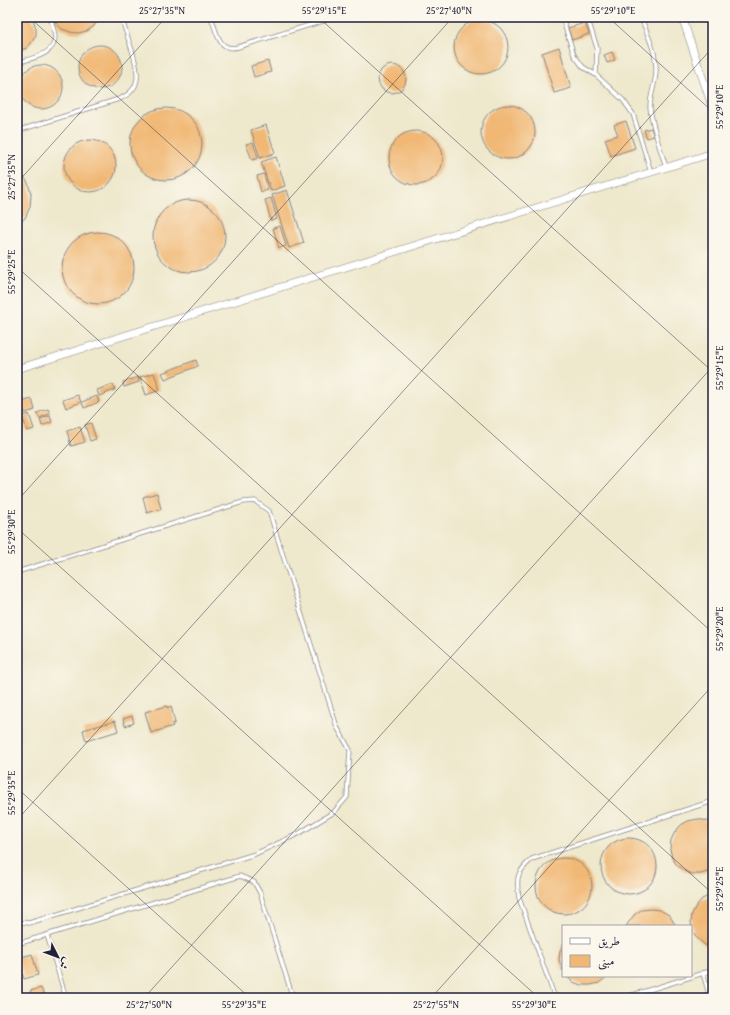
<svg xmlns="http://www.w3.org/2000/svg" width="730" height="1015" viewBox="0 0 730 1015" font-family="'Gentium Book Plus',Amiri,serif">
<style>
.building{fill:#f1b874}
.lines{fill:none;stroke-linecap:round;stroke-linejoin:round}
.lane-casing{stroke:#888584;stroke-width:5}
.street-casing{stroke:#888584;stroke-width:8}
.lane{stroke:#fff;stroke-width:3.5}
.street{stroke:#fff;stroke-width:7}
.ticks{fill:none;stroke:#22223b;stroke-width:1;stroke-opacity:0.45}
.neatline{fill:none;stroke:#22223b;stroke-width:1.5}
.ticks-label{font-size:10px;text-anchor:middle;fill:#22223b}
</style>
<rect width="100%" height="100%" fill="#fbf7ec"/>
<filter id="ink" filterUnits="userSpaceOnUse"><feTurbulence type="fractalNoise" baseFrequency=".025" numOctaves="2"/><feDisplacementMap in="SourceGraphic" scale="8" xChannelSelector="R" yChannelSelector="G"/><feConvolveMatrix kernelMatrix="1 2 1 2 8 2 1 2 1" color-interpolation-filters="sRGB"/></filter>
<filter id="wash" filterUnits="userSpaceOnUse"><feTurbulence type="fractalNoise" baseFrequency=".012" numOctaves="4" result="noise"/><feDisplacementMap in="SourceGraphic" scale="16" xChannelSelector="R" yChannelSelector="G"/><feGaussianBlur stdDeviation="0.9" result="paint"/><feColorMatrix in="noise" values="0 0 0 0 0 0 0 0 0 0 0 0 0 0 0 0 0 1.4 0 .05"/><feComposite in="paint" operator="in"/></filter>
<g filter="url(#wash)">
<rect width="100%" height="100%" fill="#eee8cc"/>
<g id="blocks">
<g class="building">
<polygon points="17,17 32,17 36,28 36,35 32,42 27,48 17,51"/>
<polygon points="53,17 100,17 94,26 87,31 78,33 70,32 62,29 56,23"/>
<circle cx="481" cy="47" r="27"/>
<polygon points="585,23 589,34 572,40 568,28"/>
<circle cx="100" cy="67" r="22"/>
<polygon points="559,47 571,88 554,93 542,53"/>
<polygon points="612,52 615,60 607,63 604,55"/>
<polygon points="268,61 271,72 254,77 251,66"/>
<circle cx="41" cy="87" r="22"/>
<circle cx="392" cy="79" r="14"/>
<circle cx="508" cy="132" r="27"/>
<circle cx="166" cy="144" r="36"/>
<polygon points="626,121 635,148 611,156 605,139 618,135 614,125"/>
<polygon points="266,125 275,153 260,158 251,130"/>
<polygon points="651,128 654,136 647,138 644,130"/>
<circle cx="416" cy="158" r="27"/>
<circle cx="90" cy="166" r="26"/>
<polygon points="253,142 258,158 252,160 246,144"/>
<polygon points="276,157 285,186 271,191 261,162"/>
<polygon points="17,169 22,174 28,183 31,194 30,207 25,218 17,226"/>
<polygon points="264,174 268,190 261,192 257,176"/>
<polygon points="287,190 304,243 289,248 272,195"/>
<polygon points="271,198 277,219 271,221 265,200"/>
<circle cx="189" cy="236" r="36"/>
<polygon points="280,226 286,246 279,248 273,228"/>
<circle cx="98" cy="268" r="36"/>
<polygon points="196,360 198,366 165,379 162,373"/>
<polygon points="154,373 160,390 146,395 140,377"/>
<polygon points="138,377 139,382 124,387 123,382"/>
<polygon points="113,384 115,390 99,396 97,390"/>
<polygon points="78,395 81,402 66,408 63,400"/>
<polygon points="97,396 99,402 84,408 82,402"/>
<polygon points="32,399 35,410 25,413 21,402"/>
<polygon points="48,409 50,414 39,418 37,413"/>
<polygon points="29,414 34,429 27,431 22,416"/>
<polygon points="50,416 52,422 42,426 40,419"/>
<polygon points="91,423 96,439 90,441 85,425"/>
<polygon points="80,427 85,442 71,446 67,431"/>
<polygon points="157,493 161,509 147,513 143,497"/>
<polygon points="167,706 167,708 171,706 175,723 172,724 173,726 151,733 145,712"/>
<polygon points="132,716 134,723 125,726 123,719"/>
<polygon points="115,721 118,731 86,741 83,730"/>
<polygon points="698,819 707,821 713,824 713,870 701,874 692,874 684,871 677,865 672,858 670,849 671,840 675,832 681,825 688,821"/>
<circle cx="629" cy="866" r="28"/>
<circle cx="564" cy="886" r="28"/>
<polygon points="713,894 713,948 705,945 698,939 693,932 691,923 692,914 696,906 702,899"/>
<polygon points="651,909 660,910 669,915 676,926 626,926 634,915 641,910"/>
<polygon points="563,944 563,971 559,960 560,951"/>
<polygon points="32,954 38,975 24,979 18,958"/>
<polygon points="566,976 608,976 599,983 590,985 581,985 573,982"/>
<polygon points="41,988 45,998 32,998 30,991"/>
</g>
</g>
</g>
<g filter="url(#ink)">
<use href="#blocks" fill-opacity="0" stroke="#888584" stroke-width="1"/>
<g class="lines">
<defs>
<g id="lane">
<path d="M211 17C217 32 218 52 238 47L336 17"/>
<polyline points="562,17 574,55 583,67 596,75 623,100 633,114 651,172"/>
<polyline points="587,17 597,48 596,75"/>
<path d="M641 17C647 34 657 53 656 71 656 83 650 94 650 107 652 127 660 148 666 167"/>
<path d="M17 63C31 58 56 55 55 36 54 29 52 23 50 17"/>
<path d="M17 131 119 99C144 89 138 70 132 50 128 39 125 28 121 17"/>
<polyline points="17,572 243,502 255,501 269,511 337,727 350,750 347,797 334,812 298,834 255,854 29,923 17,922"/>
<polyline points="47,935 66,998"/>
<polyline points="17,944 240,876 254,882 260,893 293,998"/>
<polyline points="703,973 710,998"/>
<path d="M555 998 519 898C516 878 516 873 532 859L713 801"/>
<polyline points="623,998 713,970"/>
</g>
<g id="street">
<polyline points="682,17 713,109"/>
<polyline points="17,369 713,153"/>
</g>
</defs>
<use href="#lane" class="lane-casing"/>
<use href="#street" class="street-casing"/>
<use href="#lane" class="lane"/>
<use href="#street" class="street"/>
</g>
</g>
<path class="ticks" d="M29 17 713 633M318 17 713 372M608 17 713 112M17 183 166 17M17 267 713 894M17 501 453 17M17 528 539 998M17 788 250 998M17 820 713 47M144 998 713 366M431 998 713 685"/>
<rect width="730" height="1015" fill="none" stroke="#fbf7ec" stroke-width="44"/>
<rect x="562" y="925" width="130" height="52" fill="#fbf7ec" stroke="#a4a2a5"/>
<rect x="570" y="938" width="20" height="6" fill="#ffffff" stroke="#a4a2a5"/>
<text x="598" y="945" font-size="12" fill="#22223b">طريق</text>
<rect x="570" y="955" width="20" height="12" fill="#f1b874" stroke="#a4a2a5"/>
<text x="598" y="965" font-size="12" fill="#22223b">مبنى</text>
<g transform="translate(58 957) rotate(132)" stroke="#fbf7ec" stroke-width="3" paint-order="stroke">
<path d="M0-3L7 15L0 10L-7 15Z" fill="#22223b"/>
<text y="-6" font-size="11" font-weight="bold" text-anchor="middle" fill="#22223b">ش</text>
</g>
<rect x="22" y="22" width="686" height="971" class="neatline"/>
<g class="ticks-label">
<text x="162" y="14">25°27'35"N</text>
<text x="324" y="14">55°29'15"E</text>
<text x="449" y="14">25°27'40"N</text>
<text x="613" y="14">55°29'10"E</text>
<text transform="translate(719 107) rotate(-90)" y="4">55°29'10"E</text>
<text transform="translate(11 177) rotate(-90)" y="4">25°27'35"N</text>
<text transform="translate(11 272) rotate(-90)" y="4">55°29'25"E</text>
<text transform="translate(719 368) rotate(-90)" y="4">55°29'15"E</text>
<text transform="translate(11 532) rotate(-90)" y="4">55°29'30"E</text>
<text transform="translate(719 629) rotate(-90)" y="4">55°29'20"E</text>
<text transform="translate(11 793) rotate(-90)" y="4">55°29'35"E</text>
<text transform="translate(719 889) rotate(-90)" y="4">55°29'25"E</text>
<text x="149" y="1008">25°27'50"N</text>
<text x="244" y="1008">55°29'35"E</text>
<text x="436" y="1008">25°27'55"N</text>
<text x="534" y="1008">55°29'30"E</text>
</g>
</svg>
